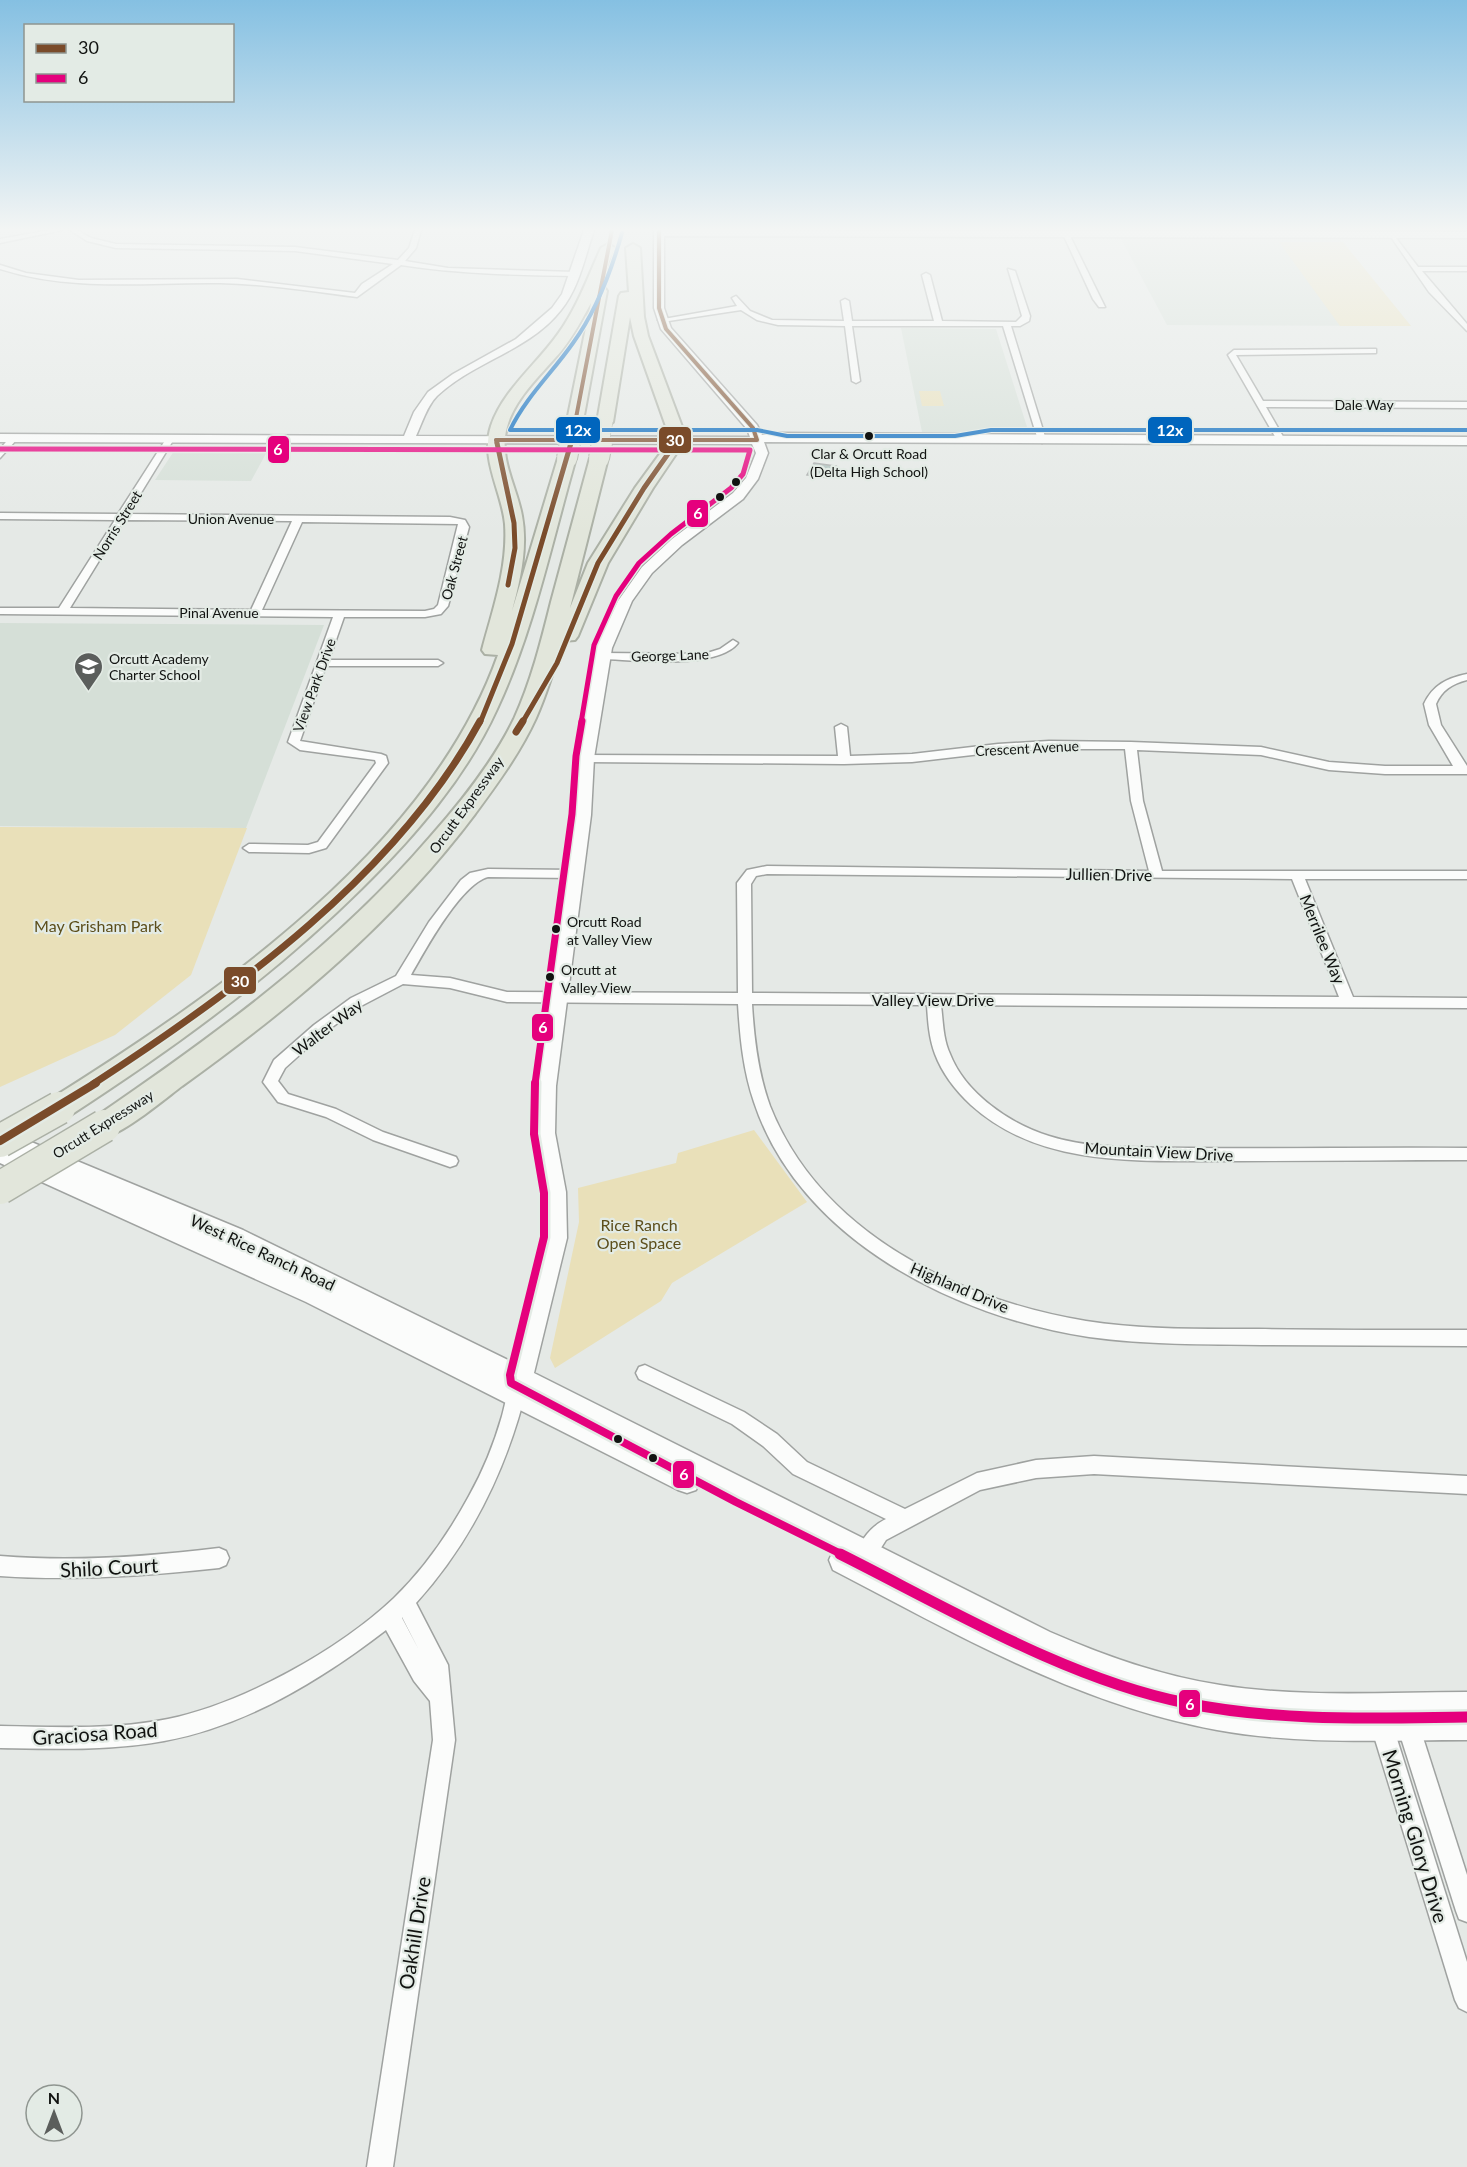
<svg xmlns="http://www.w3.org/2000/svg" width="1467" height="2167" viewBox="0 0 1467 2167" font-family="Lato,sans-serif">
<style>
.built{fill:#d5dfd7}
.green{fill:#e9e0b9}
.building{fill:#b0c3be;stroke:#a9acab;stroke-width:1.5}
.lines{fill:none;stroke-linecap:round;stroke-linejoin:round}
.street-casing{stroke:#9fa2a0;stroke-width:3}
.secondary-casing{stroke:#9fa2a0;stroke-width:3}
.highway-casing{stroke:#abb0a5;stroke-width:4}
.street{fill:#fbfcfb;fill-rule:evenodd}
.secondary{fill:#fbfcfb;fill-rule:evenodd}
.highway{fill:#e2e6db;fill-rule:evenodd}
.highway-bridge-far2-casing{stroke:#abb0a5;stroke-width:16;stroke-linecap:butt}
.highway-bridge-far1-casing{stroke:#abb0a5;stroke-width:22;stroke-linecap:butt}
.highway-bridge-casing{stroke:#abb0a5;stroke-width:35;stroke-linecap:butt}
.highway-bridge-far2{stroke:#e2e6db;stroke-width:15}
.highway-bridge-far1{stroke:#e2e6db;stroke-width:20}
.highway-bridge{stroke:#e2e6db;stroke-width:32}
.bus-1-far3-casing{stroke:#e3ebe5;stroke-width:6}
.bus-1-far2-casing{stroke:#e3ebe5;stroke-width:8}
.bus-1-far1-casing{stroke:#e3ebe5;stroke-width:10}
.bus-1-casing{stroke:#e3ebe5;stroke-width:13}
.bus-2-far3-casing{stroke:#e3ebe5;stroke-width:8}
.bus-2-far2-casing{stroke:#e3ebe5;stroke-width:10}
.bus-2-far1-casing{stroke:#e3ebe5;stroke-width:13}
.bus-2-casing{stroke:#e3ebe5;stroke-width:16}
.bus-3-casing{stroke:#e3ebe5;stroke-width:6}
.bus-1-far3{stroke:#7a4b2a;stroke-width:4}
.bus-1-far2{stroke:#7a4b2a;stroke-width:5}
.bus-1-far1{stroke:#7a4b2a;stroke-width:7}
.bus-1{stroke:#7a4b2a;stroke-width:8}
.bus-2-far3{stroke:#e5007d;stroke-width:5}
.bus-2-far2{stroke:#e5007d;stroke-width:7}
.bus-2-far1{stroke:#e5007d;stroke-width:8}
.bus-2{stroke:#e5007d;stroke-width:11}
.bus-3{stroke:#0065bd;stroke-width:4}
.bus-dot{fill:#111311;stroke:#e3ebe5;stroke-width:2}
.labels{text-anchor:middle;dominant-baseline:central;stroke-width:4.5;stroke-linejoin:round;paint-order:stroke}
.far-street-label{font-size:14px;fill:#111311;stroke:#e3ebe5}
.bus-label{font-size:14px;fill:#111311;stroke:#e3ebe5;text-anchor:start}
.far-poi-label{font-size:14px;fill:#111311;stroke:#e3ebe5;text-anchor:start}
.street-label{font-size:16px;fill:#111311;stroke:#e3ebe5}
.park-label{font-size:16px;fill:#5c4e1b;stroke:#e3ebe5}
.near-street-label{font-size:20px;fill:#111311;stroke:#e3ebe5}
.line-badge{stroke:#e3ebe5;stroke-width:2}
.badge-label{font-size:16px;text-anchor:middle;font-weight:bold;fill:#fff}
</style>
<rect width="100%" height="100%" fill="#e5e9e6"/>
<g class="built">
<polygon points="1120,237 1338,238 1411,326 1167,325"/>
<polygon points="901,328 996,329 1028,430 1022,433 922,432"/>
<polygon points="207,447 226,447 269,448 251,481 155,480 174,451 196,451"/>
<polygon points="0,623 324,625 246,828 0,826"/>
</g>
<g class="green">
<polygon points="1279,242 1343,242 1411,326 1340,326"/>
<polygon points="919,391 940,391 944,406 922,406"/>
<polygon points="0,827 247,828 191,975 115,1035 0,1087"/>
<polygon points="754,1130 807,1202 672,1283 661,1301 555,1368 550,1358 579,1222 578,1188 676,1163 678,1153"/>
</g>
<polygon class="building" points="814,463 836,466 829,478 807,475"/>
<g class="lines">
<defs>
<g id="street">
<polygon points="50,230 63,230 0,243 0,239"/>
<path d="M70 230H77L91 238 116 244 295 247 398 260 409 248 415 230H421L416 248 405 261 448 268 575 272 579 274 575 276C516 275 459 274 401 265L357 297C311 291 266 284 220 283 145 282 72 292 0 269V265L26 273 79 280 237 279 355 293 362 284 393 264 295 251 116 248 87 241Z"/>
<polygon points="1066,232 1069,234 1105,307 1099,307 1093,299 1063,234"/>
<polygon points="1389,234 1393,234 1418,267 1467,267 1467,271 1422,271 1467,324 1467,331 1429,292"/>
<polygon points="1008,269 1015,271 1030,316 1029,321 1020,326 1011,326 1046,440 1042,443 1038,440 1003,326 852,326 860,381 856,383 852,381 845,326 778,325 757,320 741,310 662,322 658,320 737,306 732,298 736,296 750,311 772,320 844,321 841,301 845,299 849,301 852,321 934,321 922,275 926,273 930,275 942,321 1016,322 1022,316"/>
<polygon points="1373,349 1376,349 1376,353 1236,355 1263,401 1467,402 1467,408 1266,407 1285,440 1281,443 1277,440 1228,355 1234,350"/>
<polygon points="11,436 18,438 0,458 0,449"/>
<path d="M170 436 174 439 128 514 450 517 465 520 469 527 448 606 441 614 425 617H344L329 660H438L443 663 438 666H326L300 741 381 754 386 756 388 763 326 848 309 853 249 852 243 848 249 844 308 845 318 842 376 763 375 760 300 750 288 742 333 617 0 614V608H59L115 520 0 519V513L118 514 166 439ZM124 520 292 521 251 610 70 608ZM302 522 458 524 438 605 434 609 425 611 262 610Z"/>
<path d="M733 640 738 643C716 670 637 660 602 659L597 656 602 653 704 654 720 649Z"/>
<path d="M1467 674V680C1452 684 1442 690 1436 704L1441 725 1467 766V774H1385L1329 770 1261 755 1137 750 1143 801 1162 871H1467V879H1305L1353 997 1467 998V1008L941 1005C943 1021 943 1039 950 1054 965 1093 1010 1124 1049 1136 1093 1150 1143 1147 1189 1148 1282 1149 1374 1147 1467 1148V1160C1391 1160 1316 1161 1240 1161 1149 1160 1044 1171 971 1105 956 1091 942 1073 935 1054 929 1038 928 1021 927 1005L752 1004C754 1038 758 1073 770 1106 820 1233 959 1300 1086 1321 1143 1330 1201 1329 1258 1329 1328 1330 1397 1330 1467 1330V1346C1399 1346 1330 1345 1262 1345 1204 1344 1146 1345 1089 1337 955 1317 799 1239 754 1102 743 1070 740 1037 738 1004L507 1002 450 988 403 984 361 1006 324 1033 285 1068 278 1081 288 1094 336 1109 383 1132 456 1157 458 1161 456 1165 450 1167 373 1140 326 1117 278 1102 263 1082 274 1060 314 1025 351 998 396 976 429 922 461 880 470 873 488 869 574 870 580 874 574 878 488 877C461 884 425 950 411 975L450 978 507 992 738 993 737 883 747 870 767 866 1149 871 1131 801 1125 749H1049L998 752 912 762 844 764 586 762 582 761V755L838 756 835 727 841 724 847 727 850 756 912 754 998 744 1049 741 1131 742 1261 747 1329 762 1385 766H1453L1429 725 1424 704C1433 685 1447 678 1467 674ZM767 874 1292 879 1339 997 752 993 751 884 756 876Z"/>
<path d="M645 1365 744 1412 777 1434 807 1462 905 1509 977 1473 1036 1460 1094 1456 1467 1476V1494L1094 1474 1036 1478 980 1490 886 1540 872 1562 865 1565 858 1562 855 1555C862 1539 870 1527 886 1519L793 1474 763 1446 732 1424 639 1379 636 1373 639 1367Z"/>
<path d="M518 1379 524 1381 527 1387C507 1468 472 1541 416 1603L448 1665 455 1740 393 2167H367L433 1740 430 1701 414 1681 386 1630C321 1680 246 1726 164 1741 110 1751 54 1749 0 1748V1726C55 1727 114 1730 168 1719 242 1704 339 1650 394 1598 424 1569 449 1533 469 1496 483 1471 494 1444 502 1416 505 1405 507 1392 512 1381ZM402 1617 419 1650 402 1618Z"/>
<path d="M219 1548 226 1551 229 1558 226 1565 219 1568C146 1576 74 1581 0 1576V1556C74 1562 146 1557 219 1548Z"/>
<polygon points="1407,1711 1414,1715 1418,1722 1467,1875 1467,1922 1459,1919 1456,1911 1396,1722 1400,1715"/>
<polygon points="1381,1712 1388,1716 1392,1723 1467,1962 1467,2012 1459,2008 1455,2000 1370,1723 1374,1716"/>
</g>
<path id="secondary" d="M584 230H594C585 257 579 288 561 310 529 351 474 361 437 396 427 406 422 423 416 436L750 437 747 429 661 329 654 308V230L1467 232V238L664 236V308L671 328 757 425 762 435 779 433 1467 437V445L764 442 768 453 758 479 743 499 682 545 652 573 632 601 612 648 594 758 591 815 556 1086 555 1133 566 1192 567 1238 534 1373 1050 1632C1105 1656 1161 1676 1220 1685 1301 1698 1385 1692 1467 1692V1740C1384 1740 1299 1745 1217 1730 1079 1705 956 1634 833 1570L829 1560 833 1551 699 1483 696 1490 687 1493 678 1490 306 1302 0 1163V1129L243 1230 512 1362 543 1238 544 1192 533 1133 534 1086 573 815 578 758 596 648 618 601 642 567 672 539 733 493 746 478 756 453 752 444 0 442V434L404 436 414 412 428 392 453 374 516 339 552 308 562 294Z"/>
<g id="highway">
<path d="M608 244 615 248 598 287 605 288 607 291 583 421 575 426 567 421 591 303C582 319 574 335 562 350 543 373 515 397 507 427 498 458 517 487 522 516 528 548 520 581 512 611L558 458 561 454H573L576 458C552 541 534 630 497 709 466 777 415 836 362 888 273 976 174 1048 69 1116L59 1119 49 1116 45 1108 49 1100C216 995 430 848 498 655L485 654 482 650C493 609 508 567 505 524 502 492 480 459 491 426 503 390 537 364 558 334 577 308 588 277 601 248Z"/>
<path d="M633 244 640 248 644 317 648 336 684 432 678 451 653 488 608 563 578 636 575 640 562 641C555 667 547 693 536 718 520 753 497 784 475 814 394 922 291 1008 182 1086 166 1098 124 1133 107 1136 102 1137 98 1135 94 1134L89 1126 94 1118C215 1035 334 949 430 837 462 801 493 762 514 719 531 682 541 642 551 602 564 554 577 506 590 458L593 454H605L608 458 570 608 588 563 635 488 662 451 668 432 634 336 630 317 613 422 605 427 597 422 619 296 621 293 629 292 626 248Z"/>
</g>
</defs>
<use href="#street" class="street-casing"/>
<use href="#secondary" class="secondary-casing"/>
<use href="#highway" class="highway-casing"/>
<use href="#street" class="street"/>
<use href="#secondary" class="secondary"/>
<use href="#highway" class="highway"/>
<defs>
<g id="highway-bridge-far2">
<polyline points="570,444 575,421"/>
<polyline points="601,444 605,422"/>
</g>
<g id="highway-bridge-far1">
<polyline points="567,458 570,443"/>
<polyline points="599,458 602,443"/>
</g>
<g id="highway-bridge">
<polyline points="0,1141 59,1108"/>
<polyline points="0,1188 104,1126"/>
</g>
</defs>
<use href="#highway-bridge-far2" class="highway-bridge-far2-casing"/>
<use href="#highway-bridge-far1" class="highway-bridge-far1-casing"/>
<use href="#highway-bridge" class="highway-bridge-casing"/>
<use href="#highway-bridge-far2" class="highway-bridge-far2"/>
<use href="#highway-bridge-far1" class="highway-bridge-far1"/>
<use href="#highway-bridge" class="highway-bridge"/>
<defs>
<g id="bus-1-far3">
<polyline points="497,444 496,440 757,440 753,428 666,329 659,308 659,230"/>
<polyline points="571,444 612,230"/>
<polyline points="672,444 674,440"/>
</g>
<g id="bus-1-far2">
<polyline points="497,443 514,523 515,548 508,585"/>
<polyline points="480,723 512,644 571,443"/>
<polyline points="522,723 557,663 598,563 644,488 670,451 673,443"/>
</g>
<g id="bus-1-far1">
<polyline points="516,732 523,721"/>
<path d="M93 1084C236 991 398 873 480 721"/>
</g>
<polyline id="bus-1" points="0,1141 96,1083"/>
<polyline id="bus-2-far3" points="0,449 750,450 743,474 731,488 671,534 639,563 616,596 594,645 581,723"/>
<polyline id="bus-2-far2" points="535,1084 572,814 576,756 582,721"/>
<polyline id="bus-2-far1" points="535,1083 534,1134 544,1193 544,1237 510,1375 511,1383 736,1502 843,1555"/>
<path id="bus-2" d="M840 1554C946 1607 1069 1680 1186 1703 1279 1722 1373 1718 1467 1717"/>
<path id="bus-3" d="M622 233C611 272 597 310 573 343 552 373 526 397 510 430H757L787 436H955L991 430H1467"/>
</defs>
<use href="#bus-1-far3" class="bus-1-far3-casing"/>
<use href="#bus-1-far2" class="bus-1-far2-casing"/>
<use href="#bus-1-far1" class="bus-1-far1-casing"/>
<use href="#bus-1" class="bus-1-casing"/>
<use href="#bus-2-far3" class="bus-2-far3-casing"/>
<use href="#bus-2-far2" class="bus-2-far2-casing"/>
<use href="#bus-2-far1" class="bus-2-far1-casing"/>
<use href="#bus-2" class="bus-2-casing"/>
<use href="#bus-3" class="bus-3-casing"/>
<use href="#bus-1-far3" class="bus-1-far3"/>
<use href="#bus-1-far2" class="bus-1-far2"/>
<use href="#bus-1-far1" class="bus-1-far1"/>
<use href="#bus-1" class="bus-1"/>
<use href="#bus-2-far3" class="bus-2-far3"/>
<use href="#bus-2-far2" class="bus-2-far2"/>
<use href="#bus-2-far1" class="bus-2-far1"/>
<use href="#bus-2" class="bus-2"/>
<use href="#bus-3" class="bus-3"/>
</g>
<linearGradient id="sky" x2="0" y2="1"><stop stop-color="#85c0e2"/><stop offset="0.43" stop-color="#f3f5f4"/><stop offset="1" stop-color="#f3f5f4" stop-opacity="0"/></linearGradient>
<rect width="1467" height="533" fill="url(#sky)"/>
<defs>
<symbol id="school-pin" viewBox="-11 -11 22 30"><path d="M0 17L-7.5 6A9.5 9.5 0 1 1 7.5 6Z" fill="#5b5e5c" stroke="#e3ebe5"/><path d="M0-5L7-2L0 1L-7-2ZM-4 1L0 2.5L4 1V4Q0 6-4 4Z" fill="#fff"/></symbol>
</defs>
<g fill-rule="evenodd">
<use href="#school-pin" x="72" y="650" width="33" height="45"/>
</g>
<g class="bus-dot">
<circle cx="869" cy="436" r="5"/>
<circle cx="736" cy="482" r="5"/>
<circle cx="720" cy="497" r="5"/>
<circle cx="556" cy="929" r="5"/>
<circle cx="550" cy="977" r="5"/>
<circle cx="618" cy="1439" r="5"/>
<circle cx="653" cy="1458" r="5"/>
</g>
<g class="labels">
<g class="far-street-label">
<text x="1364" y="404">Dale Way</text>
<text x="231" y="518">Union Avenue</text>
<text transform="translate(117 525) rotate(-58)">Norris Street</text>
<text transform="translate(454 568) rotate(-75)">Oak Street</text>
<text x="219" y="612">Pinal Avenue</text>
<text transform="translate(670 655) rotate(-2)">George Lane</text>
<text transform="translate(314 685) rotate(-70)">View Park Drive</text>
<text transform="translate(1027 748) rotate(-3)">Crescent Avenue</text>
<text transform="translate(466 805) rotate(-54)">Orcutt Expressway</text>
<text transform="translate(103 1124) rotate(-32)">Orcutt Expressway</text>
</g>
<g class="bus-label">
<text x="869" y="453" text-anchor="middle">Clar &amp; Orcutt Road<tspan x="869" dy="18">(Delta High School)</tspan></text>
<text x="567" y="921">Orcutt Road<tspan x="567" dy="18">at Valley View</tspan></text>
<text x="561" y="969">Orcutt at<tspan x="561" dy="18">Valley View</tspan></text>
</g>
<g class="far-poi-label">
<text x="109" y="658">Orcutt Academy<tspan x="109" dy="16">Charter School</tspan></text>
</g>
<g class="street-label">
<text transform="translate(1109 874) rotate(1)">Jullien Drive</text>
<text transform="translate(1323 939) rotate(68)">Merrilee Way</text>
<text x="933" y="999">Valley View Drive</text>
<text transform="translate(327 1027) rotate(-37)">Walter Way</text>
<text transform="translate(1159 1151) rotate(3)">Mountain View Drive</text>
<text transform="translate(263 1252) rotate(25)">West Rice Ranch Road</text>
<text transform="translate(960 1287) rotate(23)">Highland Drive</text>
</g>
<g class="park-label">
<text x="98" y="925">May Grisham Park</text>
<text x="639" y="1224">Rice Ranch<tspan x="639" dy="18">Open Space</tspan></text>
</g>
<g class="near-street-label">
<text transform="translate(109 1567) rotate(-3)">Shilo Court</text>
<text transform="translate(95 1733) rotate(-4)">Graciosa Road</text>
<text transform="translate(1416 1836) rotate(73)">Morning Glory Drive</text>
<text transform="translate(414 1933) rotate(-81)">Oakhill Drive</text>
</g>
</g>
<g class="line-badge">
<rect x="555" y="416" width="46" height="28" rx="6" fill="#0065bd"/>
<rect x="1147" y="416" width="46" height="28" rx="6" fill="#0065bd"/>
<rect x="658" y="426" width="34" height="28" rx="6" fill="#7a4b2a"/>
<rect x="267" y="435" width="23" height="29" rx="6" fill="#e5007d"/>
<rect x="686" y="499" width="23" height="29" rx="6" fill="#e5007d"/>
<rect x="223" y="966" width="34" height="29" rx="6" fill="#7a4b2a"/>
<rect x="531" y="1013" width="23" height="29" rx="6" fill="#e5007d"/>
<rect x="672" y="1460" width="23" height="29" rx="6" fill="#e5007d"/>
<rect x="1178" y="1689" width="23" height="29" rx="6" fill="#e5007d"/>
</g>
<g class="badge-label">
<text x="578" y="436">12x</text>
<text x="1170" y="436">12x</text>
<text x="675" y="446">30</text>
<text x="278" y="455">6</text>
<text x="698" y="519">6</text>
<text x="240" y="987">30</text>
<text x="543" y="1033">6</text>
<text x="684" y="1480">6</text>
<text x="1190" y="1710">6</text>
</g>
<rect x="24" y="24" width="210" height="78" fill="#e3ebe5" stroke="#8f9590" stroke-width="1.5"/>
<rect x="36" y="44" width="30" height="9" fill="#7a4b2a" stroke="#8f9590" stroke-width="1.5"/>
<text x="78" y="54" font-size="18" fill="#111311">30</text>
<rect x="36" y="74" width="30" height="9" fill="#e5007d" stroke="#8f9590" stroke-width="1.5"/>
<text x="78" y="84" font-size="18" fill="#111311">6</text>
<g transform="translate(54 2113)"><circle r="28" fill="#e3ebe5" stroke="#8f9590" stroke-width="1.5"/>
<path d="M0-4.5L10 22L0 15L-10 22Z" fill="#5b5e5c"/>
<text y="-9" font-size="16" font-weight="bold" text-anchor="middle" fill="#111311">N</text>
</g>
</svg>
